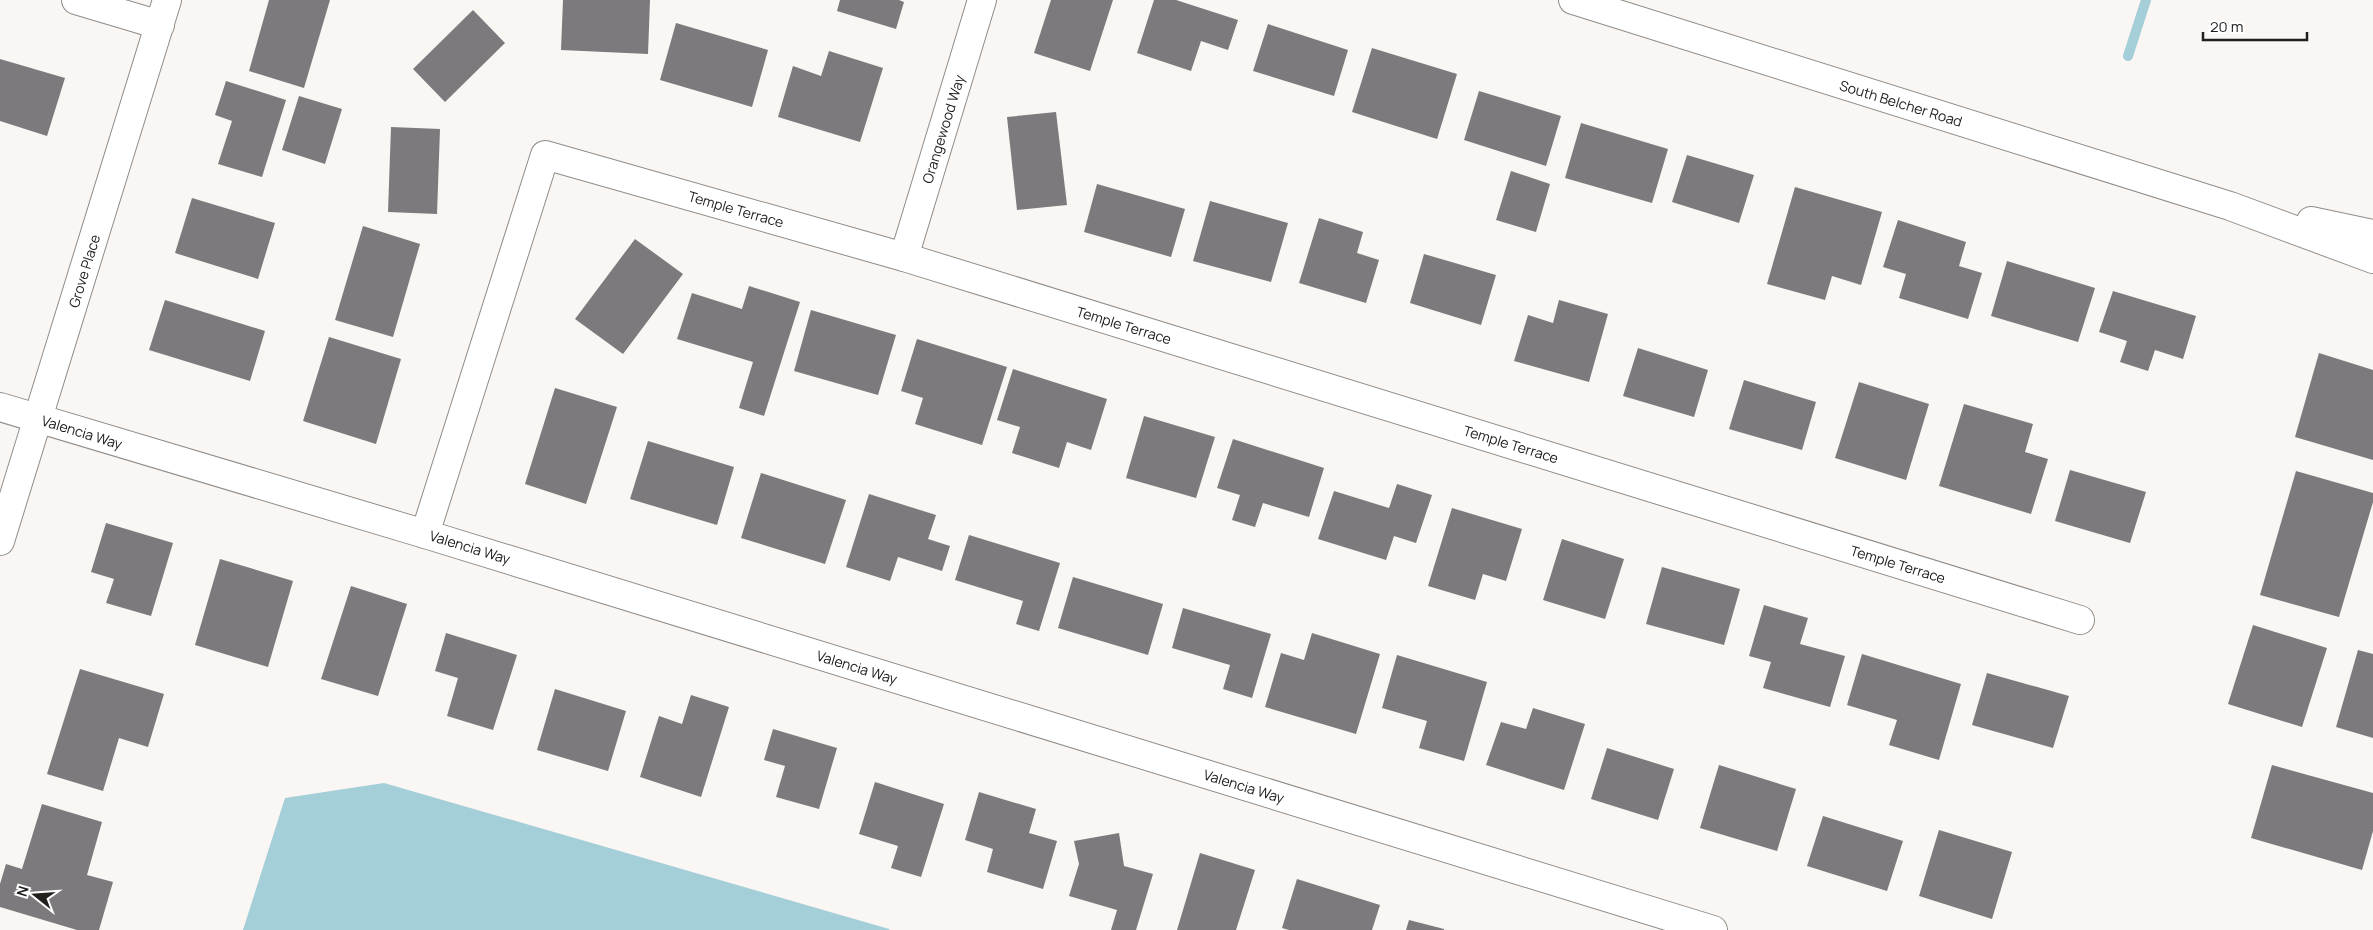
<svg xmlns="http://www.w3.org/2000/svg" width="2373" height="930" viewBox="0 0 2373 930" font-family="Manrope,sans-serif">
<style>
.water{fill:#a4ced8}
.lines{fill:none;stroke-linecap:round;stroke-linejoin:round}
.stream{stroke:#a4ced8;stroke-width:10}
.building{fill:#7d7a7d}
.street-casing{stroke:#8f8c89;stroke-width:30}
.secondary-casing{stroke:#8f8c89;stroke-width:30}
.street{stroke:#fff;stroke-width:28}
.secondary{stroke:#fff;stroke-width:28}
.labels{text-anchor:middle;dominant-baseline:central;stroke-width:5;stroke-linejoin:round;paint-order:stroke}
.street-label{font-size:14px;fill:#21201f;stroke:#fff}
</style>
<rect width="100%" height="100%" fill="#f9f6f3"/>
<polygon class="water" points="384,783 889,929 890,930 243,930 285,798"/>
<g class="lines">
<polyline class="stream" points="2128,56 2146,0"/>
</g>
<g class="building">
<polygon points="269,0 330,0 304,88 249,71"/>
<polygon points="563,0 650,0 648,54 561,50"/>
<polygon points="840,0 899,0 904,2 896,29 837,11"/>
<polygon points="1051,0 1113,0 1090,71 1034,53"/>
<polygon points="1154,0 1176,0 1238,20 1228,50 1201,41 1191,71 1137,53"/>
<polygon points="473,10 505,43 445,102 413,69"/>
<polygon points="676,23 768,50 752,107 660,80"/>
<polygon points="1268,24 1348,50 1334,96 1253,71"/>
<polygon points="1372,48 1457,74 1437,139 1352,112"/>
<polygon points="829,51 883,68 860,142 778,117 793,66 821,76"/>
<polygon points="0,59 65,78 47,136 0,121"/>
<polygon points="226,81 286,100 262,177 218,164 232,121 215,115"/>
<polygon points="1479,91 1561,116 1546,166 1464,140"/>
<polygon points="299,96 342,109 325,164 282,150"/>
<polygon points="1056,112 1067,205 1017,210 1007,117"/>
<polygon points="1581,123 1668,149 1652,203 1565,178"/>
<polygon points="391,127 440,129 437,214 388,212"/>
<polygon points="1687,155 1754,175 1739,223 1672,202"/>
<polygon points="1511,171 1550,184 1536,232 1496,220"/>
<polygon points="1097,184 1185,209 1171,257 1084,232"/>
<polygon points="1795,187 1882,212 1861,285 1832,276 1825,300 1767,284"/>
<polygon points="192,198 275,223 258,279 175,253"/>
<polygon points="1210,201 1288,223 1271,282 1193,261"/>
<polygon points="1319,218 1363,232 1357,253 1379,260 1366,303 1299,283"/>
<polygon points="1898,220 1966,242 1959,266 1982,273 1968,319 1899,298 1906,274 1883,267"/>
<polygon points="363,226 420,244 393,337 335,320"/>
<polygon points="635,239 683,274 623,354 575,319"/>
<polygon points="1424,254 1496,275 1481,325 1410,303"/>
<polygon points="2007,261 2095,288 2078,342 1991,316"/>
<polygon points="749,286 800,302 764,416 739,408 753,362 677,339 692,293 742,309"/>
<polygon points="2113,291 2196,316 2183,359 2155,350 2148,371 2120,362 2127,341 2099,332"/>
<polygon points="165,300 265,331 250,381 149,350"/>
<polygon points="1559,300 1608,314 1589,382 1514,361 1528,315 1553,323"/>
<polygon points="811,310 896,335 878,395 794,371"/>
<polygon points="329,337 401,359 376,444 303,421"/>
<polygon points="917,339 1007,367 982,445 915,424 923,398 901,391"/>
<polygon points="1638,348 1708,370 1694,417 1623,396"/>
<polygon points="2319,353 2373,370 2373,460 2295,437"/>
<polygon points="1013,369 1107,399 1091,450 1067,442 1059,468 1012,453 1020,427 997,420"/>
<polygon points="1744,380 1816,402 1802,450 1729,429"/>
<polygon points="1859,382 1929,404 1906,480 1835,458"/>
<polygon points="555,388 617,407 586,504 525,484"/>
<polygon points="1964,404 2033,424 2025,452 2048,459 2031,514 1939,486"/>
<polygon points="1144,416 1215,437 1196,498 1126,478"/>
<polygon points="1233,439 1324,468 1309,517 1263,503 1255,527 1232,520 1240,495 1217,488"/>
<polygon points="648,441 734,467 717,525 630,499"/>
<polygon points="2070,470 2146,492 2130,543 2055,521"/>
<polygon points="2296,471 2373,493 2373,502 2339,617 2260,595"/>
<polygon points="761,473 846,500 825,564 741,538"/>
<polygon points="1397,484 1432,495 1416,543 1394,536 1386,560 1318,539 1334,491 1389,508"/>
<polygon points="869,494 936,515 928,539 950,546 942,571 898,557 890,581 846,567"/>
<polygon points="1452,508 1522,529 1506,581 1483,574 1475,600 1428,586"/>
<polygon points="106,523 173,543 151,616 106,603 114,579 91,572"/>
<polygon points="969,535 1060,563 1039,631 1016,624 1023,601 955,580"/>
<polygon points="1562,539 1624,559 1605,619 1543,600"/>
<polygon points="220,559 293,581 268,667 195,645"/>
<polygon points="1662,567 1740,589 1724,645 1646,624"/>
<polygon points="1073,577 1163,604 1148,655 1058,628"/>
<polygon points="351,586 407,604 378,696 321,679"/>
<polygon points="1764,605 1808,618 1800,644 1845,656 1830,707 1763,688 1771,662 1749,656"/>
<polygon points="1183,608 1271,634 1252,698 1223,689 1230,665 1172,648"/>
<polygon points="2253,625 2327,648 2302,727 2228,704"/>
<polygon points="446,633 517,655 493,730 447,716 458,678 435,671"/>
<polygon points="1312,633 1380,654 1356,734 1265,707 1281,653 1304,660"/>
<polygon points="2358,650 2373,654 2373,738 2336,727"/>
<polygon points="1862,654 1961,684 1939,760 1889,745 1897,720 1847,705"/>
<polygon points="1397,655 1487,682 1464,761 1419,748 1427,721 1382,708"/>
<polygon points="80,669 164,694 148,747 119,738 103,791 47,774"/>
<polygon points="1987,673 2069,696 2053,748 1972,725"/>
<polygon points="555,689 626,711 608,771 537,750"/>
<polygon points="691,695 729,707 701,797 640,777 659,716 682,724"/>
<polygon points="1533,708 1585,724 1564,790 1486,765 1501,722 1526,729"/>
<polygon points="773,729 837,748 819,809 776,797 785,766 764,760"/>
<polygon points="1607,748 1674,769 1658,820 1591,799"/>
<polygon points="1719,765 1796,789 1777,851 1700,828"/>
<polygon points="2272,765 2373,793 2373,831 2362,870 2251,838"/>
<polygon points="875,782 944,804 921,877 891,868 898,846 859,834"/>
<polygon points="979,792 1036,809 1029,833 1057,841 1043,889 987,872 993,849 965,840"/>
<polygon points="42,804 102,822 87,875 113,882 99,930 77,930 0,907 0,884 6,864 22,869"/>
<polygon points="1823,816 1903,841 1887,891 1807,866"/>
<polygon points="1939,830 2012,852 1992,919 1919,896"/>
<polygon points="1119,833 1124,866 1153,874 1136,930 1111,930 1117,910 1069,896 1079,864 1074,841"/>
<polygon points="1200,853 1255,870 1236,930 1177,930"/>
<polygon points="1297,879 1380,905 1372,930 1289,930 1282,928"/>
<polygon points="1409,920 1444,929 1444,930 1406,930"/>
</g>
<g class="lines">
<defs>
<g id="street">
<polyline points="76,0 160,25"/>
<polyline points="904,257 982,0"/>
<polyline points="0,407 425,534 1713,930"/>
<polyline points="425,534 545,155 904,257 2080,620"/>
<polyline points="0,541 167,0"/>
</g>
<g id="secondary">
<polyline points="1573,0 2230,206 2373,259"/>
<polyline points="2311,221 2373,234"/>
</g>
</defs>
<use href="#street" class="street-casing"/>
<use href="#secondary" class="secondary-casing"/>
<use href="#street" class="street"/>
<use href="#secondary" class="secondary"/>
</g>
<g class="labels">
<g class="street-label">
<text transform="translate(1901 103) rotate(17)">South Belcher Road</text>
<text transform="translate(943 129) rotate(-73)">Orangewood Way</text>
<text transform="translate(736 209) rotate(16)">Temple Terrace</text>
<text transform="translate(84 271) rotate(-73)">Grove Place</text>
<text transform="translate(1124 325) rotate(17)">Temple Terrace</text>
<text transform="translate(82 432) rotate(17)">Valencia Way</text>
<text transform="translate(1511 444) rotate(17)">Temple Terrace</text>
<text transform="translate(470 547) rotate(17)">Valencia Way</text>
<text transform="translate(1898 564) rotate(17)">Temple Terrace</text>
<text transform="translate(857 667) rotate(17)">Valencia Way</text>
<text transform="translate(1244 786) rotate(17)">Valencia Way</text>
</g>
</g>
<g transform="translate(35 895) rotate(287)" stroke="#ffffff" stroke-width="4" paint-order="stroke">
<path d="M0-4L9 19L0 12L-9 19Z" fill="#21201f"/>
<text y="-8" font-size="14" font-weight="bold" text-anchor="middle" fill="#21201f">N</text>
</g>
<path d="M2203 32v8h104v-8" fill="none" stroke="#21201f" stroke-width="2.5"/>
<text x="2210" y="32" font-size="15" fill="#21201f" stroke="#ffffff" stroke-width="4" paint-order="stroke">20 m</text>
</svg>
